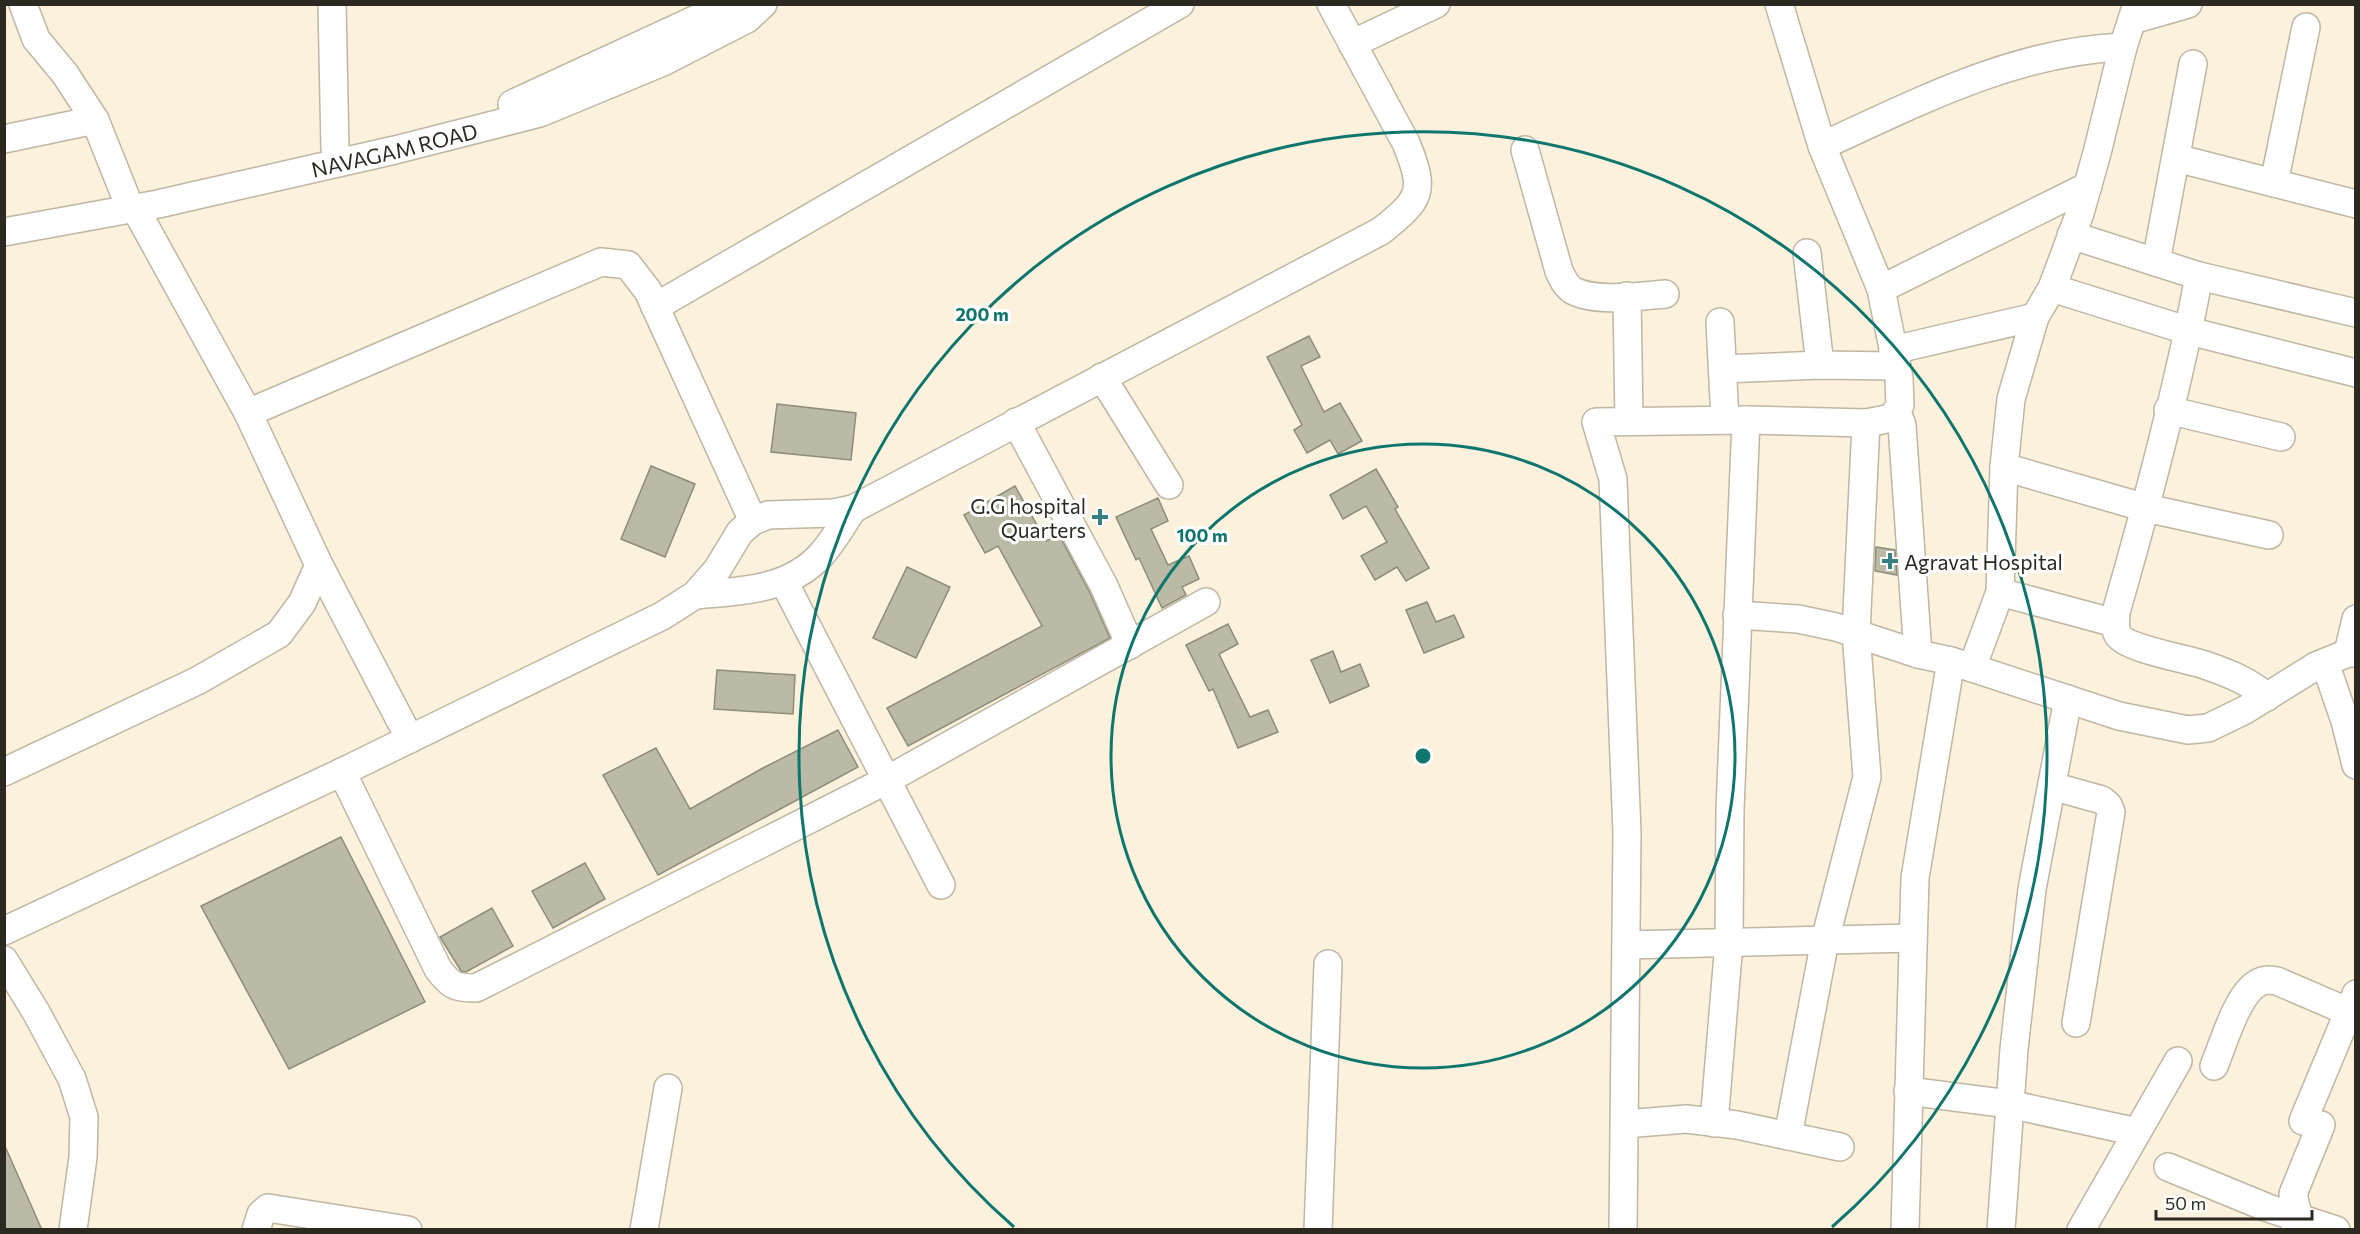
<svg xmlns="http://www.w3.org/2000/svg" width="2360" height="1234" viewBox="0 0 2360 1234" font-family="Commissioner,sans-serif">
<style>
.building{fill:#babaa6;stroke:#8c8d79;stroke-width:1.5}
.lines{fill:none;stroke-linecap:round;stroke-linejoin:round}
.minor-casing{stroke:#bfb6a3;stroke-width:30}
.minor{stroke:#fff;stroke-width:27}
.ring{fill:none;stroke:#0f766e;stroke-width:3}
.poi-dot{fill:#378081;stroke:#fff;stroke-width:2}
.labels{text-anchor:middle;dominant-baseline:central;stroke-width:6;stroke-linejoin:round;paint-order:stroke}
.street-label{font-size:21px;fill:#2c2921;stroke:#fff}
.poi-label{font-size:21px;fill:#2c2921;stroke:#fff;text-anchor:end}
.centre{fill:#0f766e;stroke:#fff;stroke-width:3}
.ring-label{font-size:18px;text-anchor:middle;font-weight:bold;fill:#0f766e;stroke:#fff;stroke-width:6;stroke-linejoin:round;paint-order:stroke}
</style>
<rect width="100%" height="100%" fill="#fbf1dd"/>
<g class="building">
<polygon points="1309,336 1320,357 1301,366 1324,412 1340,403 1362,441 1338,454 1330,440 1307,453 1294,430 1302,425 1267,357"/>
<polygon points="777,404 856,413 851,460 771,452"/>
<polygon points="651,466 695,484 665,557 621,539"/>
<polygon points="1376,469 1398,507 1395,509 1429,568 1406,581 1397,567 1375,580 1361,556 1387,542 1366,506 1343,519 1330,495"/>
<polygon points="1015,486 1046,541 1059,535 1090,593 1110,638 908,746 887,708 1042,626 998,546 985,553 964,515"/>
<polygon points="1158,498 1168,521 1151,529 1168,565 1189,556 1199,579 1182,587 1186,595 1162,608 1139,558 1136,560 1116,517"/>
<polygon points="1876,547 1895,550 1897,575 1875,571"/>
<polygon points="907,567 950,587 916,658 873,638"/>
<polygon points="1427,602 1436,622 1454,615 1464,637 1424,653 1406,610"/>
<polygon points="1228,624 1238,644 1219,654 1250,717 1268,710 1278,732 1238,748 1213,689 1209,691 1186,645"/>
<polygon points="1333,651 1341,672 1360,664 1369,686 1330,703 1311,660"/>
<polygon points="717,670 795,675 793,714 714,709"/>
<polygon points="838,730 858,767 658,875 603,775 656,748 690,809 763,768"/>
<polygon points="341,837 425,1002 289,1069 201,906"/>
<polygon points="585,863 605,899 553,928 532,891"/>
<polygon points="492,908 513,946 466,972 461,971 440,937"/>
<polygon points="4,1144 42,1230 4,1230"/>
</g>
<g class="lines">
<defs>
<g id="minor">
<polyline points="23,4 36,39 65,74 95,120 125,195"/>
<polyline points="332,4 335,149"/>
<polyline points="2132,20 2188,4"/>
<polyline points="1352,44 1436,4"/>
<polyline points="512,104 729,4"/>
<polyline points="4,139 95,120"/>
<path d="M1822 146C1918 102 2016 51 2123 47"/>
<path d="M1525 150 1559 271C1563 279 1565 285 1572 290 1594 303 1640 296 1665 294"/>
<polyline points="2176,158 2356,204"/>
<polyline points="2274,183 2306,27"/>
<polyline points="135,208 248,413 319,565 410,739"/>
<path id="s1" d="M4 232 158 204 395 150 540 113 663 62 747 19 763 4"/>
<polyline points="2071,235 2199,276 2356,313"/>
<polyline points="1807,253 1820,365"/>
<polyline points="2156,262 2193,64"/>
<path d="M2199 276C2178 389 2148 501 2116 612 2116 619 2114 628 2118 635 2127 649 2188 659 2205 665 2228 673 2249 681 2267 697"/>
<polyline points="2052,288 2189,331 2356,373"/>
<polyline points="1881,289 2088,186"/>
<polyline points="1627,296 1629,421"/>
<polyline points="655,307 1180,4"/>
<polyline points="1720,322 1725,420"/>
<polyline points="1893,350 2035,317"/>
<polyline points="1723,369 1820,365 1897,366"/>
<polyline points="1102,377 1169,485"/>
<polyline points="2168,410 2281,437"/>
<polyline points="1897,412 1902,425 1918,654"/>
<polyline points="248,413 601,262 628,265 648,291 753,521"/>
<polyline points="1016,422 1104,586 1130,645"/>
<polyline points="2004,467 2146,508 2269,535"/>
<polyline points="784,582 941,885"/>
<polyline points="2000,592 2115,623"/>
<path d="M695 595C740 591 788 591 821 555 833 542 843 524 853 509"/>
<polyline points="1737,615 1798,619 1836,627 1918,654 1951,661 2119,716 2188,730 2208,728 2245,710 2316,666 2348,653 2356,653"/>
<polyline points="2348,653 2356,619"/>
<polyline points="2325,663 2345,721 2356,765"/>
<polyline points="1972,668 2000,592 2004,467 2011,399 2035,317 2052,288 2080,213 2097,153 2123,47 2137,4"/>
<polyline points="4,772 197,681 279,634 302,603 319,565"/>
<path d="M342 772 438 969C451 986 455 988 476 988L887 780 1206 602"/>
<polyline points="2052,786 2102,800 2108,805 2111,812 2076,1023"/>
<path d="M4 931 342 772 662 616 695 595 717 570 740 532 753 521 768 515 833 513 853 509 1381 231C1421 199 1426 192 1406 143L1331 4"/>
<polyline points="1626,945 1912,938"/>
<polyline points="4,960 36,1012 72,1079 84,1117 83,1157 73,1230"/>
<path d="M2214 1066C2223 1045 2237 994 2258 983 2264 979 2270 980 2277 981L2356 1015"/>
<polyline points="1908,1091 2009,1104 2137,1132"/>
<polyline points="2303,1121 2356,994"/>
<polyline points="1714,1123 1729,942 1730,809 1746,420"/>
<polyline points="1625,1124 1686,1119 1737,1125 1840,1147"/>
<polyline points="1788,1136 1825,940 1867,777 1856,633 1866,423"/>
<polyline points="2168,1167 2268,1208 2336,1230"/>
<polyline points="256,1230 261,1214 268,1208 408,1230"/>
<polyline points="644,1230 668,1088"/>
<polyline points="1318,1230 1328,964"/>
<polyline points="1623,1230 1627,833 1613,479 1596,422 1746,420 1866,423 1892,418 1900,405 1899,378 1881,289 1822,146 1779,4"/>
<polyline points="1905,1230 1915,878 1951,661"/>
<polyline points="2001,1230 2014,1049 2032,889 2068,699"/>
<polyline points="2081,1230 2178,1061"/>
<polyline points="2295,1230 2299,1219 2293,1194 2321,1125"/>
</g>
</defs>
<use href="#minor" class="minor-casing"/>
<use href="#minor" class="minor"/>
</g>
<g class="ring">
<circle cx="1423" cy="756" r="312"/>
<path d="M1014 1227A624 624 0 1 1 1832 1227"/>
</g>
<g class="poi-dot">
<path d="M1097 508h6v6h6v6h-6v6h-6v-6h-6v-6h6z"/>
<path d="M1887 552h6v6h6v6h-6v6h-6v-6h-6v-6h6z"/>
</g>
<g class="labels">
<g class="street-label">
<text stroke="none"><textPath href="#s1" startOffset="399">NAVAGAM ROAD</textPath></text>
</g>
<g class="poi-label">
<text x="1086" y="505">G.G hospital<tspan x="1086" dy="24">Quarters</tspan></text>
<text x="1904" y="561" text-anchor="start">Agravat Hospital</text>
</g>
</g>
<circle cx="1423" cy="756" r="9" class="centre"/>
<g class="ring-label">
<text x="982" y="321">200 m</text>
<text x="1202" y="542">100 m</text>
</g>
<rect width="2360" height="1234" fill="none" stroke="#2c2921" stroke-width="12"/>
<path d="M2156 1210v9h156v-9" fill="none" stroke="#2c2921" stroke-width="3"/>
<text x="2165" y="1210" font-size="18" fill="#2c2921" stroke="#ffffff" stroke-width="4.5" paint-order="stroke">50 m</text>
</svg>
